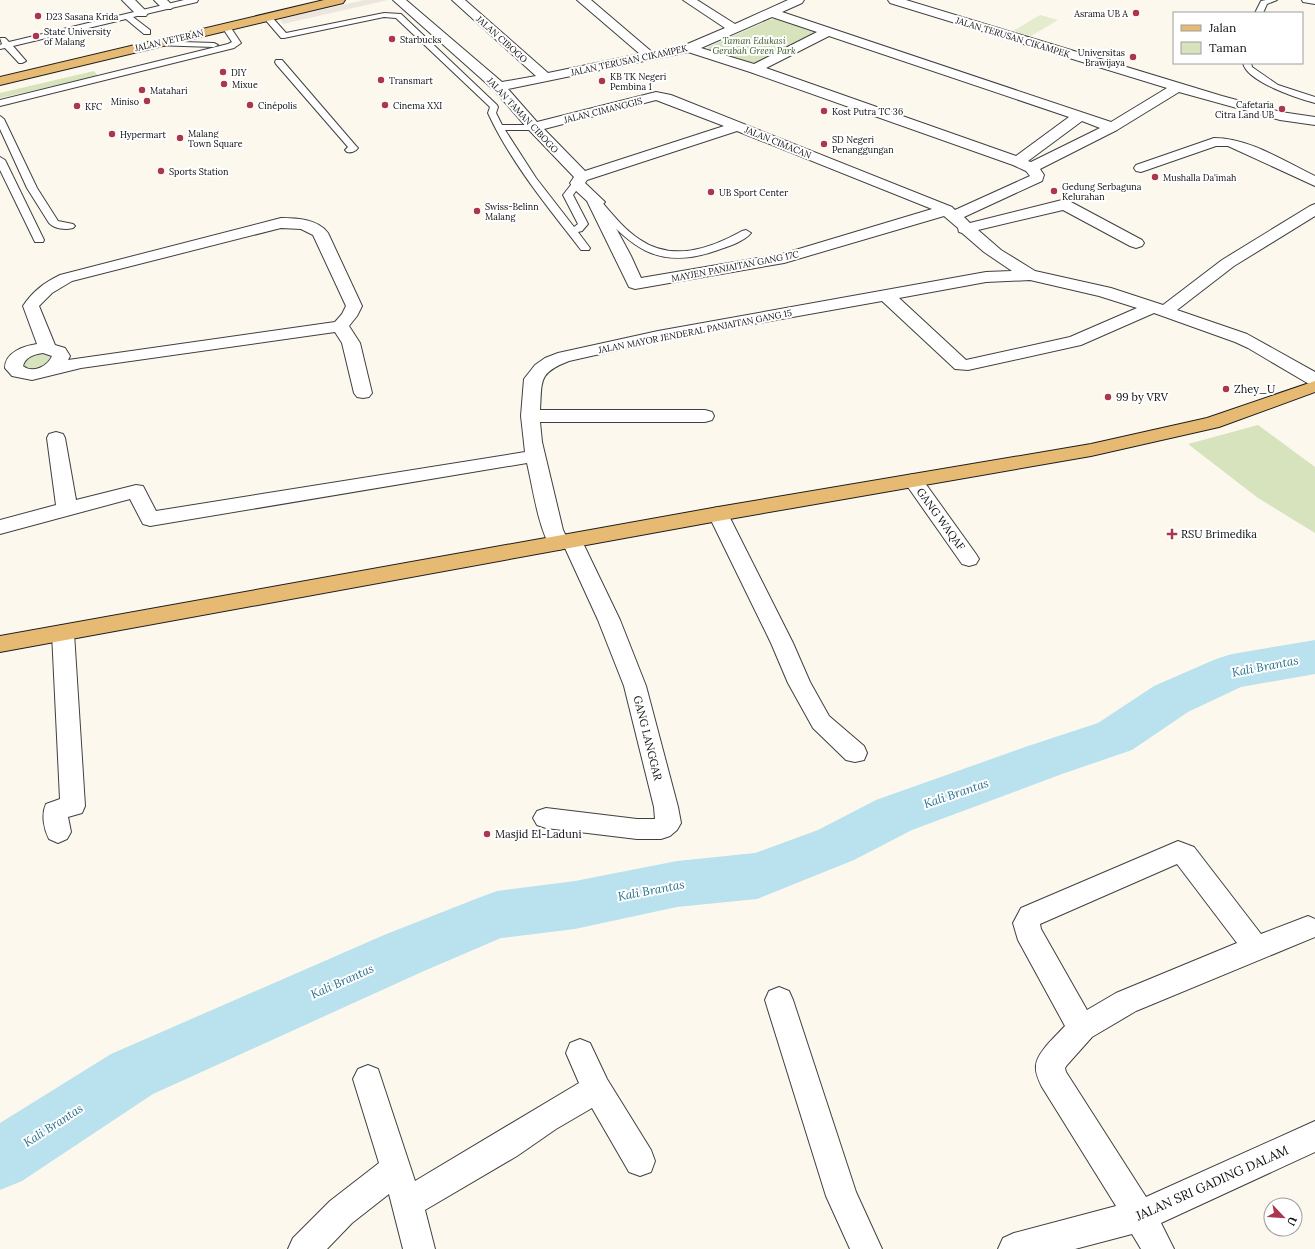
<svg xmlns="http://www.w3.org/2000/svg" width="1315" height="1249" viewBox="0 0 1315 1249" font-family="Lora,serif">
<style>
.green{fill:#d6e3bc}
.pitch{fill:#e5ebcd}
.plaza{fill:#ece6de}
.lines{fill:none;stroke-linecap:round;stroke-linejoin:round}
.river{fill:#b9e2ee;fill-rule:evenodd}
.lane-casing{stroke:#404040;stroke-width:2}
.street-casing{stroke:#404040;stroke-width:2}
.primary-casing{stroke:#1e1e1e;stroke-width:2}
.lane{fill:#fff;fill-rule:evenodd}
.street{fill:#fff;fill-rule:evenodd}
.primary{fill:#e7ba74;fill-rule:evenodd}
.poi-dot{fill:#ab364d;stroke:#fff;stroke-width:1.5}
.labels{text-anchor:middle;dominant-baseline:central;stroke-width:4;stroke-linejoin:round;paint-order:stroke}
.far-poi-label{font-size:9px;fill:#0d0d0d;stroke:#fff;text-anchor:start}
.far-street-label{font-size:9px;fill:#0d0d0d;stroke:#fff}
.far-park-label{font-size:9px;font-style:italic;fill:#395c25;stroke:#fff}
.poi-label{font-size:11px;fill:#0d0d0d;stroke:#fff;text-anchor:start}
.street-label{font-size:11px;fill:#0d0d0d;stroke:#fff}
.water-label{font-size:12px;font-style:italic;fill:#26708e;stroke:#fff}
.near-street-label{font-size:13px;fill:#0d0d0d;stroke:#fff}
</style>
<rect width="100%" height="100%" fill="#fdf8ee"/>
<g class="green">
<polygon points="775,19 813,29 815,32 814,34 756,63 748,62 708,50 708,47 769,20"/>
<polygon points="94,71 98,76 0,98 0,93"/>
<path d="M36 354 49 355 51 359C44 367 35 373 24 367L23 362 28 357Z"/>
<polygon points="1258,425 1315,467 1315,533 1258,498 1188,444"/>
</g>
<polygon class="pitch" points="1040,15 1058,20 1031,36 1013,31"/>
<polygon class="plaza" points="364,0 388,0 283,24 280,19"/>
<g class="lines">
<polygon class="river" points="1315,640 1315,674 1241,687 1188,712 1132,750 1062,774 912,830 854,860 757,899 677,907 575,929 501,938 424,971 153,1094 22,1181 0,1190 0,1123 111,1054 384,935 478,898 497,891 575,881 677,861 755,853 818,830 876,800 1028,746 1098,723 1154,686 1216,659 1232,654"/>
<defs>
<g id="lane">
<polygon points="184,0 198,0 197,2 133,17 150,30 150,34 144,34 126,19 13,46 26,61 22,63 19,63 5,48 0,49 0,45 2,44 0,38 5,38 9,42"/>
<polygon points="1266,0 1277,0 1267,4 1263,13 1255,13 1261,1"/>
<polygon points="1302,0 1315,0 1315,4 1303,2"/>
<path d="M384 13 401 14 497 105 498 107 496 113 502 125H537L538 127 537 129 534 130H505L536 178 574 227 578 224 563 195 574 181H580L582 183 573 195 588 224 582 231 578 232 590 248 589 250H581C548 207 511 163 488 113L490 107 396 18 384 17 284 38H281L263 17 267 15H270L286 33Z"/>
<polygon points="223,25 229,25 241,43 234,48 0,106 0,100 228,44 232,42 222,27"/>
<polygon points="150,41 214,43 218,45 214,47 153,45 149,43"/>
<path d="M276 60H282L356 146 358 148C355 152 351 153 347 152L345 150 348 147 276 64 275 62Z"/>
<path d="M1243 63H1251L1252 67 1278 85 1315 97V103C1297 98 1247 82 1243 63Z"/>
<path d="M0 116 4 119 37 188 58 221 73 224 75 226 73 228C65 230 55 229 49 223L27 188 0 129Z"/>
<polygon points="0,157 5,160 44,240 43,242 35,242 34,240 0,170"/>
<path d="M597 199 600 200C612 214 624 229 639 239 672 262 710 249 742 231L746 230 751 233C744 242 726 247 715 251 657 271 629 246 594 204L592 202 594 200Z"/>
</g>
<g id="street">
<polygon points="122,0 135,0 148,13 146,16 138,16"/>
<polygon points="154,0 167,0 173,6 171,9 163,9"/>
<path d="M393 0H406L502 82 536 76 452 0H465L548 73 640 54 577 0H591L652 52 685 45 725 28 683 0H697L735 24 788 0H804L802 3 782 12 1111 122 1167 88 890 3 888 0H906L1222 96 1281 112 1315 117V125L1280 120 1179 92 1117 130 1040 169 1044 175 1042 181 964 217 970 223 1062 200 1071 202 1142 240 1144 243 1142 246 1136 248 1130 246 1063 210 978 230 1001 250 1035 271 1111 288 1163 305 1222 260 1310 206 1315 204V216L1234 266 1177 310 1247 334 1315 372V385L1309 384 1248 348 1235 342 1154 313 1081 345 968 370 955 369 882 301 658 341 569 361C538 373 542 380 540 410H705L712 412 714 416 712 420 705 422H540L542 442 563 530 566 536 572 534 579 536 582 541 620 620 646 686 678 807 681 823 677 830 670 836 661 839H637L546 828 537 825 533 818 537 811 546 808 637 819H655L654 807 624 686 598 620 565 548 558 550 551 548C538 527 533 488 527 463L150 526 143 524 130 499 0 534V520L56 505 47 438 49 434 56 432 63 434 65 438 76 500 136 485 143 486 156 511 525 452 521 416 524 379 535 365 545 358 558 353 658 331 986 272 1012 271 984 252 962 233 959 232 958 228 944 216 784 263 635 289 629 287 587 201 574 189 570 183 574 177 529 130 494 90ZM772 17 817 32 754 64 701 48ZM829 36 1069 117 1016 156 766 68ZM688 52 750 72 1013 165 1026 171 1030 176 955 210 952 207 671 95 656 92 537 122 508 89ZM656 100 724 126 585 171 544 129ZM1082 121 1100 128 1031 162 1028 161ZM737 131 932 209 782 254 641 278 631 256 603 204 605 202 585 183 587 180ZM1030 280 1099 296 1137 308 1070 337 966 360 899 298 986 282Z"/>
<path d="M1214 138C1249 138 1284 161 1315 176V186L1228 146H1216L1141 172 1136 171 1134 168 1136 165Z"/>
<path d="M281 218C296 218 318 219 328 233L362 306 357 316 349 326 360 343 372 393 369 397 363 398 357 397 354 393 342 343 335 332 81 368 32 380 12 376 5 368C5 352 24 346 37 344L23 306C33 291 44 283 60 275ZM281 228 301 229 313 235 346 306 342 314 335 322 68 360 70 356 65 348 55 345 39 306 52 293 72 281ZM43 353 52 356C48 366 33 374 23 366 25 357 35 354 43 353Z"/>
<polygon points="913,474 920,476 976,554 979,559 976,564 969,566 962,564 903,480 906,476"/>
<polygon points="718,507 725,509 728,514 793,643 810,682 829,716 864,746 867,753 864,760 855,762 846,760 813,728 788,683 771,643 708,514 711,509"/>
<path d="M63 625 71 627 74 633 85 806 82 813 68 817 71 832 67 839 58 843 49 839C44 829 41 815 46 804L60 799 52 633 55 627Z"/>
<path d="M1178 841 1194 847 1261 934 1308 916 1315 919V937L1136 1011 1092 1037 1067 1065 1065 1068 1066 1072 1146 1197 1315 1121V1152L1161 1223 1174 1249H1141L1132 1234 1075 1249H998L1003 1238 1014 1233 1116 1206 1042 1087C1039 1081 1035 1073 1036 1066 1036 1053 1057 1035 1065 1026L1018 940 1013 923 1021 908ZM1177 864 1237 943 1116 993 1087 1010 1041 929 1040 924Z"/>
<polygon points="779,987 789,991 793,1000 856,1192 882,1249 850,1249 826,1196 765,1000 769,991"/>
<polygon points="580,1039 590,1043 607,1079 651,1150 655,1161 651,1172 640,1176 629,1172 592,1108 556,1129 517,1156 425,1210 435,1249 403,1249 389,1194 352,1223 327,1249 288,1249 293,1238 330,1201 379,1163 353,1079 358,1069 368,1065 378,1069 415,1181 579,1083 566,1053 570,1043"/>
</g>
<g id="primary">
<polygon points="324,0 345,0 343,3 339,4 0,85 0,77"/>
<polygon points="1315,381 1315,392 1219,427 1091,456 718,521 0,652 0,636 718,507 1091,444 1207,418"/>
</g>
</defs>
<use href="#lane" class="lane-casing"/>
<use href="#street" class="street-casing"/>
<use href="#primary" class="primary-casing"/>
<use href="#lane" class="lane"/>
<use href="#street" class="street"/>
<use href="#primary" class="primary"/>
</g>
<g class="poi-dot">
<circle cx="1136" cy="13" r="4"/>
<circle cx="38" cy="16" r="4"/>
<circle cx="36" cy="36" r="4"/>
<circle cx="392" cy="39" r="4"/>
<circle cx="1133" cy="57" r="4"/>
<circle cx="223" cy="72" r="4"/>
<circle cx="381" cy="80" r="4"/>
<circle cx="602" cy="81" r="4"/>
<circle cx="224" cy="84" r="4"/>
<circle cx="142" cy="90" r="4"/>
<circle cx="147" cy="101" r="4"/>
<circle cx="250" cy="105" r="4"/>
<circle cx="385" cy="105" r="4"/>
<circle cx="77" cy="106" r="4"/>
<circle cx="1282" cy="109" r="4"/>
<circle cx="824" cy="111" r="4"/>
<circle cx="112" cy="134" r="4"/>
<circle cx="180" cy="138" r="4"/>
<circle cx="824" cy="144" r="4"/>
<circle cx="161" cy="171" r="4"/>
<circle cx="1155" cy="177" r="4"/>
<circle cx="1054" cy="191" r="4"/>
<circle cx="711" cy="192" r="4"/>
<circle cx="477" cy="211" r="4"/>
<circle cx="1226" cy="389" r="4"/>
<circle cx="1108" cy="397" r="4"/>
<path d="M1170 528h4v4h4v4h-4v4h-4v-4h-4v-4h4z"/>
<circle cx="487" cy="834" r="4"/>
</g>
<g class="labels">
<g class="far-poi-label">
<text x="1128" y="13" text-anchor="end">Asrama UB A</text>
<text x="46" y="16">D23 Sasana Krida</text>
<text x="44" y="31">State University<tspan x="44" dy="10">of Malang</tspan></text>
<text x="400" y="39">Starbucks</text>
<text x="1125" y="52" text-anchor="end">Universitas<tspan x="1125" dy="10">Brawijaya</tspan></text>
<text x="231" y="72">DIY</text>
<text x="610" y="76">KB TK Negeri<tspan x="610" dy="10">Pembina 1</tspan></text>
<text x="389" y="80">Transmart</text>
<text x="232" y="84">Mixue</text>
<text x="150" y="90">Matahari</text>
<text x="139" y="101" text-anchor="end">Miniso</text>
<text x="1274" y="104" text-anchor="end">Cafetaria<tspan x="1274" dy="10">Citra Land UB</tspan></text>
<text x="258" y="105">Cinépolis</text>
<text x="393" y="105">Cinema XXI</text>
<text x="85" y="106">KFC</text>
<text x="832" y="111">Kost Putra TC 36</text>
<text x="188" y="133">Malang<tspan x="188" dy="10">Town Square</tspan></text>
<text x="120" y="134">Hypermart</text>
<text x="832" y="139">SD Negeri<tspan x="832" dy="10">Penanggungan</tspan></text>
<text x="169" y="171">Sports Station</text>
<text x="1163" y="177">Mushalla Da'imah</text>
<text x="1062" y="186">Gedung Serbaguna<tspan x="1062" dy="10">Kelurahan</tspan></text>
<text x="719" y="192">UB Sport Center</text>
<text x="485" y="206">Swiss-Belinn<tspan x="485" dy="10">Malang</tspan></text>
</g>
<g class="far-street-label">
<text transform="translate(1013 37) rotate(17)">JALAN TERUSAN CIKAMPEK</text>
<text transform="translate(502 39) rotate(42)">JALAN CIBOGO</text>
<text transform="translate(169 40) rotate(-13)">JALAN VETERAN</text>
<text transform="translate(629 60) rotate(-12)">JALAN TERUSAN CIKAMPEK</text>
<text transform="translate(603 110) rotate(-14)">JALAN CIMANGGIS</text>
<text transform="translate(523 115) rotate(47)">JALAN TAMAN CIBOGO</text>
<text transform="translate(778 142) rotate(22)">JALAN CIMACAN</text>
<text transform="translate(735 266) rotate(-11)">MAYJEN PANJAITAN GANG 17C</text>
<text transform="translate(695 331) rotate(-11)">JALAN MAYOR JENDERAL PANJAITAN GANG 15</text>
</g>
<g class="far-park-label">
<text x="754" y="40">Taman Edukasi<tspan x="754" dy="10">Gerabah Green Park</tspan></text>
</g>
<g class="poi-label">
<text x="1234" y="389">Zhey_U</text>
<text x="1116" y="397">99 by VRV</text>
<text x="1181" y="534">RSU Brimedika</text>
<text x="495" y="834">Masjid El-Laduni</text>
</g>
<g class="street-label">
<text transform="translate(941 519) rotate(54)">GANG WAQAF</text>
<text transform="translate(648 738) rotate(76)">GANG LANGGAR</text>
</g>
<g class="water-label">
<text transform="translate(1265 666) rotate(-11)">Kali Brantas</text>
<text transform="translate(956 793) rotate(-19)">Kali Brantas</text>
<text transform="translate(651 890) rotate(-11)">Kali Brantas</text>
<text transform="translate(342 981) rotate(-24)">Kali Brantas</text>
<text transform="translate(53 1125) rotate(-33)">Kali Brantas</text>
</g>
<g class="near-street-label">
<text transform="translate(1212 1183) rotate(-24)">JALAN SRI GADING DALAM</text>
</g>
</g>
<rect x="1173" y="12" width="130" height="52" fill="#ffffff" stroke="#9e9e9e"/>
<rect x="1181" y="25" width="20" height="6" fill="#e7ba74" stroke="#9e9e9e"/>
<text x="1209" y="32" font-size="12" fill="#0d0d0d">Jalan</text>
<rect x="1181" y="42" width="20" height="12" fill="#d6e3bc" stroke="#9e9e9e"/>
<text x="1209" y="52" font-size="12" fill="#0d0d0d">Taman</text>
<g transform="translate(1283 1217) rotate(115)"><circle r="19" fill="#ffffff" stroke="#9e9e9e"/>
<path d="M0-3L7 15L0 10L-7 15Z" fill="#ab364d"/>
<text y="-6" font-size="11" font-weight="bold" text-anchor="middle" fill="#0d0d0d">U</text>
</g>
</svg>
